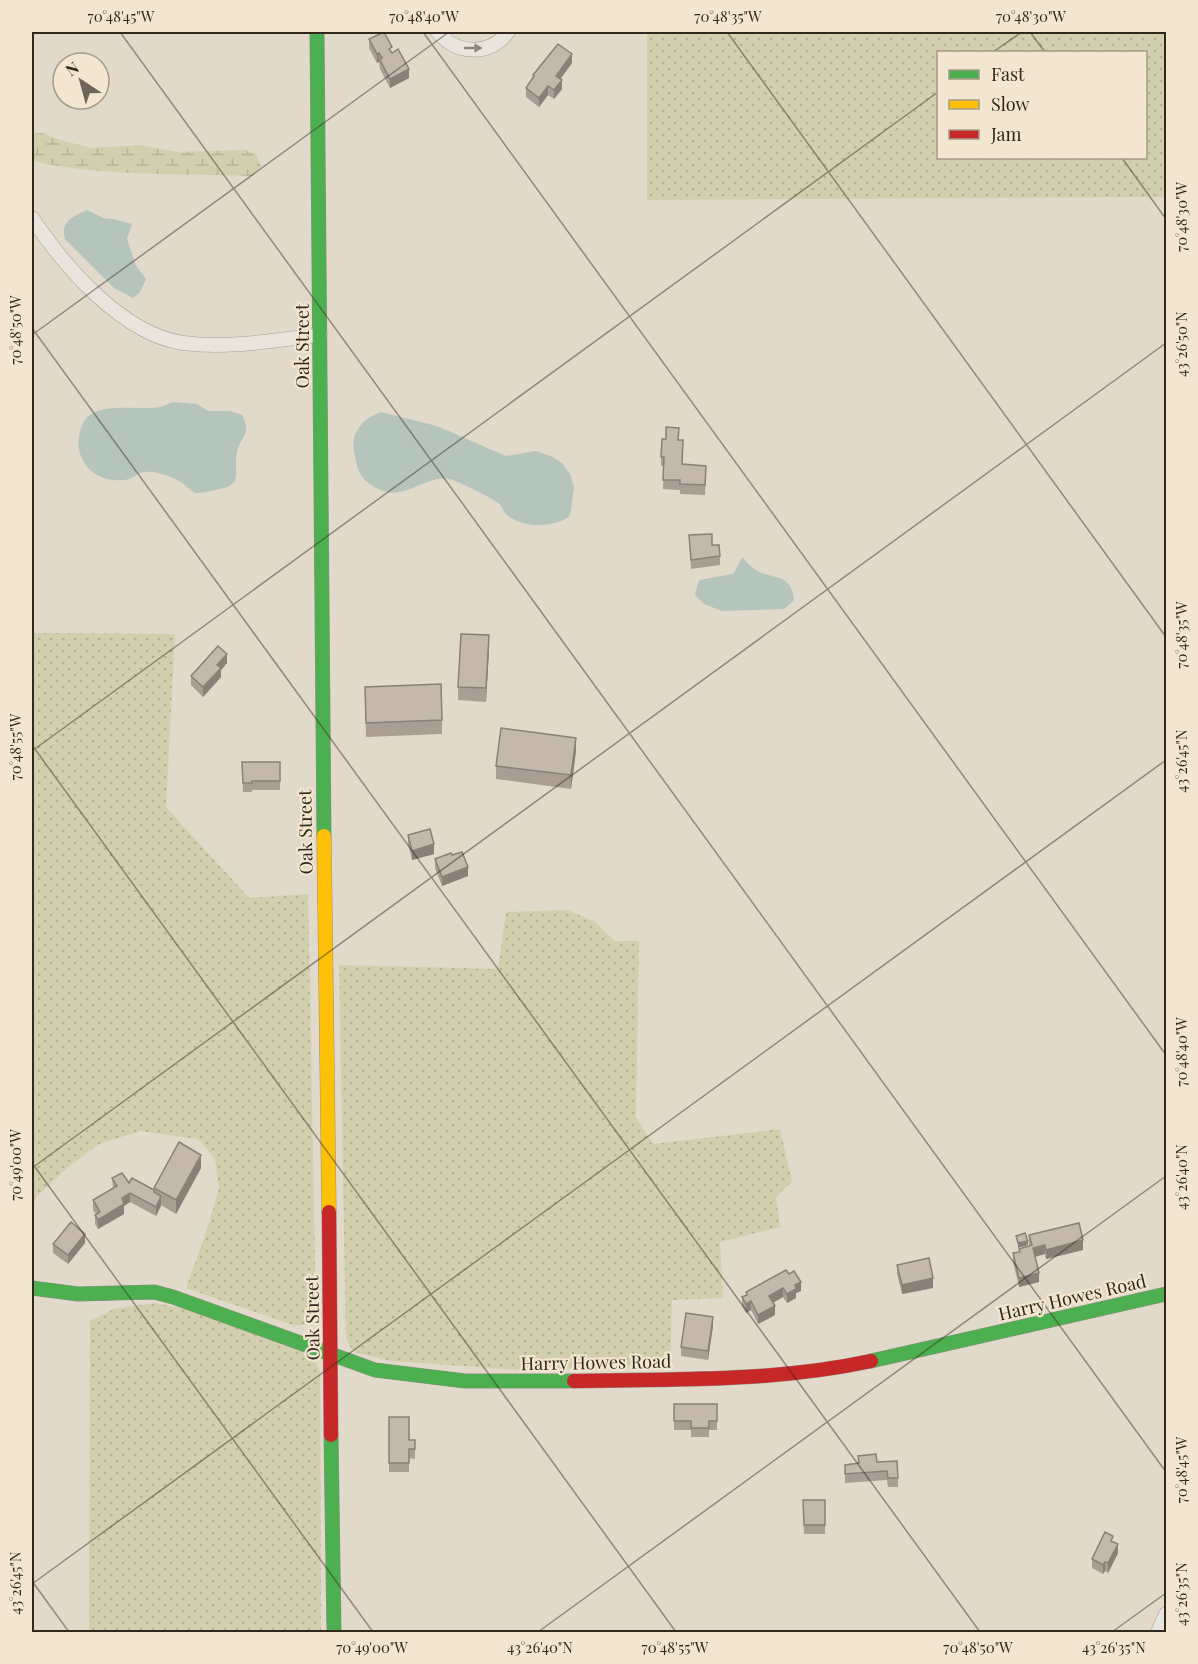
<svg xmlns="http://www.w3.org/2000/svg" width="1198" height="1664" viewBox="0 0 1198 1664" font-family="'Playfair Display',serif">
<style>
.green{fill:url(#green-dots);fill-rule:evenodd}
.wetland{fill:url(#wetland-marsh)}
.water{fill:#b6c5bb}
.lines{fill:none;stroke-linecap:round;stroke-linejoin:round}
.street-casing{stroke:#a69e94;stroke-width:15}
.fast-casing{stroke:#968e84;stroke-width:15}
.slow-casing{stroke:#968e84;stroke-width:15}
.jam-casing{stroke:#968e84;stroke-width:15}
.street{stroke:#eae5dc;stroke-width:14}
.fast{stroke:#4caf50;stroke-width:14}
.slow{stroke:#ffc107;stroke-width:14}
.jam{stroke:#c62828;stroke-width:14}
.wall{fill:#a99d94}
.shaded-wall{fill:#898078}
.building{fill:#c4b7ac;stroke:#898078;stroke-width:1.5}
.oneway{fill:#8e867c}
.ticks{fill:none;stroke:#33271d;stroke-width:1.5;stroke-opacity:0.45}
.labels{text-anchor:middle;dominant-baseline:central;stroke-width:4.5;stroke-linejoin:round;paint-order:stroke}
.street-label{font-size:18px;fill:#33271d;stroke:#f2e6d0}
.neatline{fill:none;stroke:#33271d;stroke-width:2}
.ticks-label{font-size:15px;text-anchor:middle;fill:#33271d}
</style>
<defs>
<pattern id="green-dots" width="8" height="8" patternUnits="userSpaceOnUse" patternTransform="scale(1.5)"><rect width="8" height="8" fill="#d1cfad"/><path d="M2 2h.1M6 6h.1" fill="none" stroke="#b4b294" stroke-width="1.8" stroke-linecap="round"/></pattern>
<pattern id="wetland-marsh" width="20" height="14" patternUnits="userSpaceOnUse" patternTransform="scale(1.5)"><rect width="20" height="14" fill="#d1cfad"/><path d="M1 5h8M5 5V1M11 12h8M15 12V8" fill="none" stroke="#b4b294"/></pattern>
</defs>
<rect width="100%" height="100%" fill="#e1d9ca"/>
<g class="green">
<path d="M647 32H1166V197L647 200ZM938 52H1146V158H938Z"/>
<path d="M32 633 175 634 166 807 249 898 308 894 316 1312C311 1323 306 1326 293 1325L186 1288 205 1236 219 1189 215 1159 198 1139 140 1131 99 1144 67 1168 36 1197 32 1212Z"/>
<polygon points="567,910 594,921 615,941 639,941 636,1117 653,1144 780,1129 792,1182 776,1197 780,1227 720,1242 723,1298 672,1300 670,1365 519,1370 391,1361 358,1353 350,1347 346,1338 339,965 498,969 506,912"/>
<polygon points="155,1303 186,1309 305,1353 314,1359 320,1371 321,1632 89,1632 90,1321 114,1309"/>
</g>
<path class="wetland" d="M43 133 57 139 91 148 139 145 177 152 245 150 256 154 261 166 252 176C178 173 104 177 32 161V134Z"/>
<g class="water">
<path d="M87 210 103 218 113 219 132 224 127 239 136 266 146 279 140 292 133 298 114 288 65 239C60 222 73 216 87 210Z"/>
<path d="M173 402 197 404 208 411H230L242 415C253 434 240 436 237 452 235 459 237 473 235 481 229 488 224 488 215 490 210 491 202 493 197 493 190 492 188 486 182 483 175 478 161 473 152 472 136 470 135 480 123 480 89 483 69 453 83 423 94 400 140 411 160 407 164 406 169 403 173 402Z"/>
<path d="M381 412 437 426 506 456 536 451 553 457 563 464 570 474 574 487 570 516C553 528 522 529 506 514 503 511 502 505 498 503 491 497 462 484 453 480 433 474 418 489 400 492 384 496 361 483 357 466 355 456 351 445 355 435 361 422 368 417 381 412Z"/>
<path d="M742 557C746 561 749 565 753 568 771 582 791 570 794 600L784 609 722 611 704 604 695 595 699 580 733 574Z"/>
</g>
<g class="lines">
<defs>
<g id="street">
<path d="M438 32C457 55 489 56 508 32"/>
<path d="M32 218C64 266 122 334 183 343 229 349 275 340 320 335"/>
<polyline points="1158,1632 1166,1614"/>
</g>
<g id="fast">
<polyline points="317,32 324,836"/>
<polyline points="32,1288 78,1294 154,1292 173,1297 375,1370 465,1381 574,1381"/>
<polyline points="871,1361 1166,1294"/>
<polyline points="331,1435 334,1632"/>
</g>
<polyline id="slow" points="324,836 329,1212"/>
<g id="jam">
<polyline points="329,1212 331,1435"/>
<path d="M574 1381C673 1379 774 1382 871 1361"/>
</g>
</defs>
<use href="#street" class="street-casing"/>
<use href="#fast" class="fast-casing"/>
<use href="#slow" class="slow-casing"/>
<use href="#jam" class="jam-casing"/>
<use href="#street" class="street"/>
<use href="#fast" class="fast"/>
<use href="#slow" class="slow"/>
<use href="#jam" class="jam"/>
</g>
<g class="wall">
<polygon points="369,39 392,52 409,78 390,88 380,69 379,62 377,63 369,48"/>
<polygon points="572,63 560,79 562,89 554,99 548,95 539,107 526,97 526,88 533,78 533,75"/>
<polygon points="678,440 683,449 682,464 706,466 705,495 680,494 680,490 663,489 664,466 661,466 661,457"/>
<polygon points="689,535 712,545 720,556 720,565 691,569"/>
<polygon points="489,649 486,702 458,700 458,687"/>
<polygon points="227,663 221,670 221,677 203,697 191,685 191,676"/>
<polygon points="365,701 442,720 442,734 366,737"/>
<polygon points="576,751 571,789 496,779 496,766"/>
<polygon points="242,762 280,762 280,790 252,790 252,792 243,792"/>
<polygon points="408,835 434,854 412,860 408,844"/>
<polygon points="452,855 468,876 442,886 435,868 435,859"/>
<polygon points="201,1168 176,1214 161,1205 156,1216 130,1202 124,1206 124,1214 98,1229 95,1224 95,1215 96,1214 93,1210 93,1200 113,1188 112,1178 154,1190 154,1188"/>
<polygon points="1029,1235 1083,1250 1046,1259 1045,1254 1035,1257 1039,1282 1019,1287 1013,1262 1013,1253 1019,1252 1019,1249 1029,1246"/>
<polygon points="85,1243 68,1264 53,1253 53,1244"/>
<polygon points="897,1265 933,1288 902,1294 897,1274"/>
<polygon points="789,1274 801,1291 796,1293 796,1298 787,1303 783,1297 773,1303 775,1315 758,1324 751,1310 746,1313 742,1306 742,1297 746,1295 746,1292"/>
<polygon points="713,1326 708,1360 681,1356 681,1347"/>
<polygon points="674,1404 717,1404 717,1430 709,1430 709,1437 691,1437 691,1430 674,1430"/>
<polygon points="389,1417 409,1440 415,1440 415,1459 409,1458 409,1472 389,1472"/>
<polygon points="858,1456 877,1462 898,1478 898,1487 888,1487 887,1480 845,1483 845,1465 858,1464"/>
<polygon points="803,1500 825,1500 825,1534 804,1534"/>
<polygon points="1113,1542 1118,1553 1108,1573 1105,1571 1103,1574 1092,1568 1092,1559"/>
</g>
<g class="shaded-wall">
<polygon points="379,53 379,62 377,63 377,54"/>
<polygon points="572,54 572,63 556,85 556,76"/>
<polygon points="409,69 409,78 390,88 390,79"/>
<polygon points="562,80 562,89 554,99 554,90"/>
<polygon points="548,86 548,95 539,107 539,98"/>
<polygon points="489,635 489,649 486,702 486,688"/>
<polygon points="227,654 227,663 221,670 221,677 203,697 203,687 217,665"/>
<polygon points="576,738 576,751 571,789 571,775"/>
<polygon points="434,844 434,854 412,860 412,851"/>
<polygon points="468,867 468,876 442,886 442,877"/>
<polygon points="201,1155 201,1168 176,1214 176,1200"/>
<polygon points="130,1193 130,1202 124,1206 124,1214 98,1229 98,1220 122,1198"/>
<polygon points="161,1196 161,1206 156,1216 156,1207"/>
<polygon points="85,1234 85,1243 68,1264 68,1255"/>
<polygon points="1083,1240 1083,1250 1046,1259 1046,1250"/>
<polygon points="1028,1241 1028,1245 1018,1248 1018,1243"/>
<polygon points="1045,1245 1045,1254 1033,1257 1033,1248"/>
<polygon points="1039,1273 1039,1282 1019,1287 1019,1278"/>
<polygon points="933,1278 933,1288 902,1294 902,1285"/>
<polygon points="801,1282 801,1291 796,1293 796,1298 787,1303 787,1294 795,1285"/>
<polygon points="783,1288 783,1297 769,1305 769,1296"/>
<polygon points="751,1301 751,1310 746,1313 746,1304"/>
<polygon points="775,1306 775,1315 758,1324 758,1315"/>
<polygon points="713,1317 713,1326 708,1360 708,1351"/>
<polygon points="1118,1544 1118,1553 1108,1573 1108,1563"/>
<polygon points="1105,1562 1105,1571 1103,1574 1103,1565"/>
</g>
<g class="building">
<polygon points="384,32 392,47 389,49 392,53 398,49 409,69 390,79 380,60 382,58 379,53 377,54 369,39"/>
<polygon points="558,44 572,54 556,76 562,80 554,90 548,86 539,98 526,88 534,76 533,75"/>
<polygon points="666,427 679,428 678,440 683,440 682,464 706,466 705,485 680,484 680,480 663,480 664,457 661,457 662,439 666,439"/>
<polygon points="712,534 712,545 719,545 720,556 691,560 689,535"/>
<polygon points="461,634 489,635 486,688 458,687"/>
<polygon points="218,646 227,654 217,665 221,668 203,687 191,676"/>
<polygon points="441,684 442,720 366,723 365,687"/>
<polygon points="501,728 576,738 571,775 496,766"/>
<polygon points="242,762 280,762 280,781 252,781 252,783 243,783"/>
<polygon points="430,829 434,844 412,851 408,835"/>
<polygon points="462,852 468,867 442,877 435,859 451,853 452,855"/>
<polygon points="179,1142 201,1155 176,1200 154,1188"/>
<polygon points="122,1173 129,1183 132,1178 154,1190 154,1192 161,1196 156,1207 130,1193 122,1198 124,1204 98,1220 95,1215 100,1212 93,1200 117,1186 112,1178"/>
<polygon points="71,1222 85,1234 68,1255 53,1244"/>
<polygon points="1079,1223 1083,1240 1046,1250 1045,1245 1033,1248 1039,1273 1019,1278 1013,1253 1020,1252 1019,1249 1032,1245 1029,1235"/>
<polygon points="1025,1233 1028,1241 1018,1243 1016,1236"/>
<polygon points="929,1258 933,1278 902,1285 897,1265"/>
<polygon points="786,1270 789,1274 794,1271 801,1282 795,1285 796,1289 787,1294 783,1288 769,1296 775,1306 758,1315 751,1301 746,1304 742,1297 747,1295 746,1292"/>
<polygon points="686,1313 713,1317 708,1351 681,1347"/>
<polygon points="674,1404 717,1404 717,1421 709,1421 709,1428 691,1428 691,1421 674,1421"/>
<polygon points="389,1417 409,1417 409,1440 415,1440 415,1449 409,1449 409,1463 389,1463"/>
<polygon points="876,1454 877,1462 897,1461 898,1478 888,1478 887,1471 845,1474 845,1465 859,1463 858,1456"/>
<polygon points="803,1500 825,1500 825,1525 804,1525"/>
<polygon points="1105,1532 1113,1536 1111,1541 1118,1544 1108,1563 1105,1562 1103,1565 1092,1559"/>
</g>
<defs><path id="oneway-solid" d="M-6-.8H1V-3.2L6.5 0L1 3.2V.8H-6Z" transform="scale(1.5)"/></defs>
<use class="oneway" href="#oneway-solid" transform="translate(473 48)"/>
<path class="ticks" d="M120 32 1166 1472M423 32 1166 1055M727 32 1166 637M1030 32 1045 52M993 52 1022 32M1122 158 1166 219M32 328 980 1632M32 335 449 32M32 745 676 1632M32 751 938 92M32 1163 373 1632M32 1168 1166 343M32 1581 69 1632M32 1584 1166 760M538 1632 1166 1176M1112 1632 1166 1593"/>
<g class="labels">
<g class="street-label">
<text transform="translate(302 346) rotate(-90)">Oak Street</text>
<text transform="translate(305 832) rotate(-91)">Oak Street</text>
<text transform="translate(1072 1297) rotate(-13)">Harry Howes Road</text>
<text transform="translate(312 1318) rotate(-91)">Oak Street</text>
<text transform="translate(596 1362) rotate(-1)">Harry Howes Road</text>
</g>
</g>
<rect width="1198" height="1664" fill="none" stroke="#f2e6d0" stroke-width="66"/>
<rect x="937" y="51" width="210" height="108" fill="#f2e6d0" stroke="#a69a88" stroke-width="1.5"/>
<rect x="949" y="70" width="30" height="9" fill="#4caf50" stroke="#a69a88" stroke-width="1.5"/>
<text x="991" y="81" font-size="18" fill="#33271d">Fast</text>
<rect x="949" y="100" width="30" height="9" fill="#ffc107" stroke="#a69a88" stroke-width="1.5"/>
<text x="991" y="111" font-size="18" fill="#33271d">Slow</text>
<rect x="949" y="130" width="30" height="9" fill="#c62828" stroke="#a69a88" stroke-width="1.5"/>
<text x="991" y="141" font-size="18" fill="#33271d">Jam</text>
<g transform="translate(81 81) rotate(324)"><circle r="28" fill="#f2e6d0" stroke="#a69a88" stroke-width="1.5"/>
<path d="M0-4.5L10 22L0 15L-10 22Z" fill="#70655a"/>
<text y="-9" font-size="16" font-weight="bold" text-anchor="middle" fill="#33271d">N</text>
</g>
<rect x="33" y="33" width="1132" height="1598" class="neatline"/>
<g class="ticks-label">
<text x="121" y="22">70°48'45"W</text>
<text x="424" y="22">70°48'40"W</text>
<text x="728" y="22">70°48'35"W</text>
<text x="1031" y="22">70°48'30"W</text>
<text transform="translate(1182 217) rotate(-90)" y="5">70°48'30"W</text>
<text transform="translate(16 330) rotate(-90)" y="5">70°48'50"W</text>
<text transform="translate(1182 344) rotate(-90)" y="5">43°26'50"N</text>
<text transform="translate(1182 635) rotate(-90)" y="5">70°48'35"W</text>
<text transform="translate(16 747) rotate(-90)" y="5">70°48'55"W</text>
<text transform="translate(1182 761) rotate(-90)" y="5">43°26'45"N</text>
<text transform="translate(1182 1052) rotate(-90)" y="5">70°48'40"W</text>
<text transform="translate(16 1165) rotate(-90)" y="5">70°49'00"W</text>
<text transform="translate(1182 1177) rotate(-90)" y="5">43°26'40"N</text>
<text transform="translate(1182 1470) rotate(-90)" y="5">70°48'45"W</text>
<text transform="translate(16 1583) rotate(-90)" y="5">43°26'45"N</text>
<text transform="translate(1182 1594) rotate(-90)" y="5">43°26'35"N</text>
<text x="372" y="1653">70°49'00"W</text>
<text x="540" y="1653">43°26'40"N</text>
<text x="675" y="1653">70°48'55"W</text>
<text x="978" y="1653">70°48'50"W</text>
<text x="1114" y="1653">43°26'35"N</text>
</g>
</svg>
